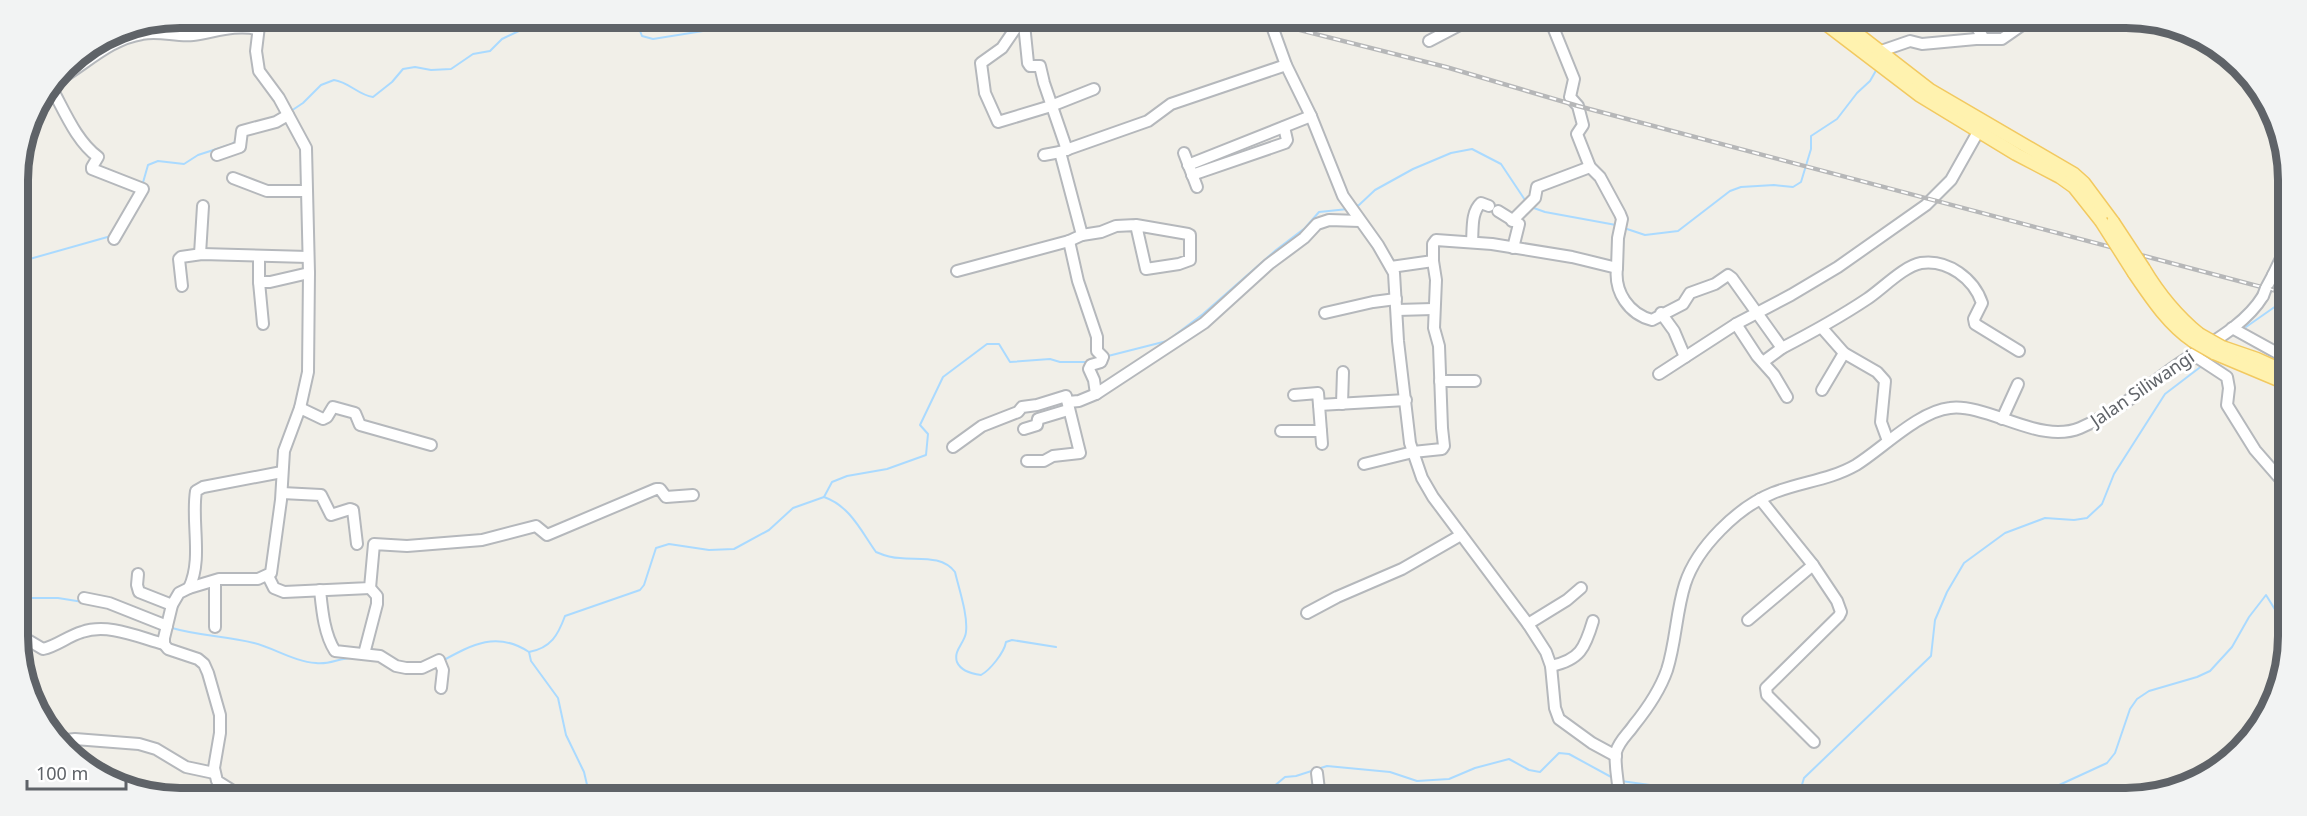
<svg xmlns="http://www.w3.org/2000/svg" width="2307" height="816" viewBox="0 0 2307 816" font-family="'Noto Sans',sans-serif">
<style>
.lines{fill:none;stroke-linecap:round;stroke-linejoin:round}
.stream{stroke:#aadaff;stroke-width:2}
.minor-casing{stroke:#b5b8bc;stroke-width:14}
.major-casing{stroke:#f2c960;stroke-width:15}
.minor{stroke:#fff;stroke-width:10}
.major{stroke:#fff2af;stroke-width:12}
.rail-casing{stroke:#b6b7b8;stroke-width:4.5}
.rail{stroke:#fff;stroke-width:2;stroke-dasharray:7;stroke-linecap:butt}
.minor-bridge-casing{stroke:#b5b8bc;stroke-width:14;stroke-linecap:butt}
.major-bridge-casing{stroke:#f2c960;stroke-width:15;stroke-linecap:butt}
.minor-bridge{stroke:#fff;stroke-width:10}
.major-bridge{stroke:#fff2af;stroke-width:12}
.labels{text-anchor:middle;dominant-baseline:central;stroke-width:6;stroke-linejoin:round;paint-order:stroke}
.street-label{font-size:18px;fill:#5f6368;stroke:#fff}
.rim{fill:none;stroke:#5f6368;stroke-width:8}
</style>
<rect width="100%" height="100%" fill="#f1efe8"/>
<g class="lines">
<g class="stream">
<polyline points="635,18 642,36 653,39 784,18"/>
<polyline points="2035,19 2046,19 2062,28 2087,18"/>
<path d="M291 111 303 103 321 85 334 80C349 82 358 95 373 97L392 82 403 69 415 67 431 70 451 69 473 54 490 51 502 39 521 30 604 18"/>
<polyline points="142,186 148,165 158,161 184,164 198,155 232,144 237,140"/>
<polyline points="1354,207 1359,205 1375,190 1413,169 1451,153 1472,149 1501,164 1527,203"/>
<polyline points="1531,207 1545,212 1616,225"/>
<polyline points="1624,228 1645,235 1678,231 1730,191 1741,187 1774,185 1793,187 1801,182 1811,149 1811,136 1837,119 1857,93 1870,81 1878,67"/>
<polyline points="19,262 111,236"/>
<polyline points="2246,327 2276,306 2288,305"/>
<polyline points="1108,356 1167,341 1203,314 1276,250 1305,228 1319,212 1348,209"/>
<polyline points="824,497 832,482 847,476 887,469 926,455 928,434 920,425 943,377 987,344 999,344 1010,362 1050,359 1060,362 1088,362"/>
<polyline points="21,598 58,598 83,602"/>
<path d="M172 628C199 636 227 636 254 643 274 648 295 662 316 663 329 665 339 658 352 658"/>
<polyline points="529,652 531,661 558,698 566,735 584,772 588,789 595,798"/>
<path d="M442 661C473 644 497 631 529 652 551 648 558 635 565 616L640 590 644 585 656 548 669 544 709 550 734 549 769 530 793 508 824 497C850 506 861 531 876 552 883 555 891 558 900 558 919 560 942 555 955 572 959 589 968 615 966 632 965 643 953 650 957 662 961 671 973 674 981 675 990 670 1004 653 1006 642L1012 640 1056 647"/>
<polyline points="1621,781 1650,785 1681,798"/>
<polyline points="1260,798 1285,777 1296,776 1327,766 1390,772 1417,781 1449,779 1475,768 1509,759 1529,770 1540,772 1559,753 1569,754 1613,778"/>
<polyline points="1798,798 1804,778 1931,656 1935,620 1947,592 1964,563 2005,533 2045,518 2074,520 2087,518 2102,504 2114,474 2165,394 2203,365"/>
<polyline points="2040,798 2057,786 2107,763 2115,753 2130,709 2137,699 2149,691 2197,677 2210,671 2232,647 2249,617 2266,595 2279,616 2289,622"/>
</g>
<defs>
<g id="minor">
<polyline points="1030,18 1015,29 1002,48 981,63 985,93 998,122 1051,106 1094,89"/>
<polyline points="1269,18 1286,65 1311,116 1343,196 1378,245 1394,273 1398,341 1410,443 1422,478 1433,497 1528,624 1546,652 1551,666 1555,708 1559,719 1592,743 1616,756"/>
<polyline points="1565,18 1553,27 1574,79 1570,97 1578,106 1583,125 1577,134 1590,167 1600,177 1620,214 1622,219 1618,238 1617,268"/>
<polyline points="1971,18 1984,39"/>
<polyline points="1024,24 1028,63 1030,66 1040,66 1044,83 1067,150"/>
<polyline points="1429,41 1473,18"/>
<polyline points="1881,51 1910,41 1922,44 1976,39 2002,39 2032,18"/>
<path d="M56 81C84 66 109 39 142 34 159 30 176 37 193 35 215 32 235 24 257 29"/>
<path d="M51 87C64 110 76 141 98 157L92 167V169L143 189 114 239"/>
<polyline points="1184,153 1197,187"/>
<polyline points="217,155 240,147 242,131 276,122 288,115"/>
<polyline points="1044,155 1060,152"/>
<polyline points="1188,165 1311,116"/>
<polyline points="1192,175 1285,143 1287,140 1284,127"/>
<polyline points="233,178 267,191 306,191"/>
<polyline points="1498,211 1519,224 1513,248"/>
<polyline points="1512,221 1535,198 1537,187 1590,167"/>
<polyline points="1082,235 1101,232 1116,226 1136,225 1188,234 1190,235 1190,260 1179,264 1146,269 1136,225"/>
<polyline points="1069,241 1078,281 1097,337 1097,351 1103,357 1101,362 1091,365 1089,369 1094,380 1096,394"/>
<path d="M1472 242C1473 229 1471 212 1481 203L1489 206"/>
<polyline points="200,254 203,206"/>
<polyline points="259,256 259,282 270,282 309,273"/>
<path d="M1391 267 1433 261V244L1436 240 1492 244 1572 257 1617 268C1614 292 1629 314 1652 320L1683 304 1690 293 1715 284 1728 275 1732 278 1782 348C1811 333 1840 317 1867 299 1882 289 1904 266 1921 263 1948 259 1974 279 1982 303L1974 319 1975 324 2019 351"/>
<polyline points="957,271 1069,241 1082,235 1060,152 1148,121 1171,104 1286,65"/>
<polyline points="2273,275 2288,244"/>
<polyline points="259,282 263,324"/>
<polyline points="182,286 179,259 181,257 202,254 308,257"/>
<polyline points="2266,288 2273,275 2288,277"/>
<polyline points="1397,310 1433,309"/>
<polyline points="1325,313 1373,302 1396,299"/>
<polyline points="1661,313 1674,331 1685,357"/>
<polyline points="1736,324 1757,356 1774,375 1787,397"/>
<polyline points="1822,328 1844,353 1877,372 1885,381 1881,422 1888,441"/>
<polyline points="2232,328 2288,359"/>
<polyline points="2192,354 2227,377 2229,388 2227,405 2255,450 2289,489"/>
<polyline points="1763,362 1782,348"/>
<polyline points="1659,374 1736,324 1791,295 1838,267 1926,205 1951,180 1978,132"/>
<polyline points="1440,381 1475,381"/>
<polyline points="1822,390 1844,353"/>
<polyline points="1294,395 1318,393 1319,405"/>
<polyline points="1068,402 1079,401 1096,394 1204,323 1269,264 1304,238 1317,224 1329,220 1360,221"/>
<polyline points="1342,404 1343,372"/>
<polyline points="300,408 323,419 327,417 333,407 355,413 360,425 431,445"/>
<polyline points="2002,419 2018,384"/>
<polyline points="1024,429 1037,425 1038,419 1068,410"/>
<polyline points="1281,431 1321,431"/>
<polyline points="1322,444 1319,405 1406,400"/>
<polyline points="953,447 982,426 1018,412 1022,407 1037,405 1066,396 1080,453 1053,456 1044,461 1027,461"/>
<polyline points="1364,464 1413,452 1442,449 1444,446 1442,428 1439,346 1434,328 1436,280 1433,261"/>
<polyline points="282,493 321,495 331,515 350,509 353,510 357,544"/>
<polyline points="1760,499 1813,565 1837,601 1841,612 1839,616 1766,688 1767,695 1814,742"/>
<polyline points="138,574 137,585 139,592 172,605"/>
<polyline points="268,576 274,588 284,592 370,588 374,544 407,546 482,540 536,526 547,535 656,489 660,489 666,497 693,495"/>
<path d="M189 588C203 559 191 522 196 491L203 487 282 472"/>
<path d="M320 590C322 609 324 634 335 651L380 656 396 666 406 668H422L439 660 443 670 441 688"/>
<polyline points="84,598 109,603 167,626"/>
<polyline points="1307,613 1337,597 1402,569 1461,535"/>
<polyline points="1748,620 1813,565"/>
<polyline points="1528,624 1567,600 1581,588"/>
<polyline points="215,627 215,581"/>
<path d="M21 636 43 649C57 646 68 636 82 632 108 623 138 637 164 644"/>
<polyline points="364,654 377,604 377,596 370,588"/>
<path d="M1551 666C1580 660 1585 648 1593 621"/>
<polyline points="57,741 75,739 139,744 156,749 186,767 214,773"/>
<polyline points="1317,773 1320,798"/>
<polyline points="244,798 217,781 214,768 220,733 220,715 208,673 204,664 198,659 168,649 164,644 164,638 172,605 179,593 189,588 219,579 258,579 271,573 281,500 284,451 300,408 308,372 309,273 306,148 279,98 259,71 256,51 260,18"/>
<path d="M1619 798C1619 783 1614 766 1616 752 1619 741 1628 734 1634 725 1647 709 1660 690 1667 670 1676 642 1676 612 1685 584 1697 547 1738 507 1773 493 1800 482 1830 480 1856 465 1882 449 1919 411 1950 408 1981 404 2023 432 2058 432 2065 432 2073 431 2080 428 2115 413 2146 387 2177 365 2206 345 2244 327 2263 296"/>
</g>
<g id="major">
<polyline points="1818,18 1919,95 2016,154 2060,177 2074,187 2101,221"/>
<polyline points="1837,18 1930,90 2074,174 2084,183 2113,222"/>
<path d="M2144 269C2159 294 2176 315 2199 334"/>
<path d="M2134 273C2151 298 2168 324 2193 341"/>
<polyline points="2222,347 2257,359 2288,373"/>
<polyline points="2214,353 2288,384"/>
</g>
</defs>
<use href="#minor" class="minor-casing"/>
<use href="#major" class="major-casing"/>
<use href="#minor" class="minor"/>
<use href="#major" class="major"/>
<defs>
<polyline id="rail" points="1252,18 1446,67 1578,106 2288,294"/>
</defs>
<use href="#rail" class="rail-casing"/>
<use href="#rail" class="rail"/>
<defs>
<polyline id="minor-bridge" points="2263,296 2266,288"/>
<g id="major-bridge">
<polyline points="2101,221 2134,273"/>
<polyline points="2113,222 2144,269"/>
<polyline points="2199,334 2222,347"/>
<polyline points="2193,341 2214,353"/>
</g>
</defs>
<use href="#minor-bridge" class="minor-bridge-casing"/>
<use href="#major-bridge" class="major-bridge-casing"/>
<use href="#minor-bridge" class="minor-bridge"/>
<use href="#major-bridge" class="major-bridge"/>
</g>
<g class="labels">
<g class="street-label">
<text transform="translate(2142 388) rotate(-34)">Jalan Siliwangi</text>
</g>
</g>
<path d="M0 0H2307V816H0ZM180 28H2126A152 152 0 0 1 2278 180V636A152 152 0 0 1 2126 788H180A152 152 0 0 1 28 636V180A152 152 0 0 1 180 28Z" fill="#f2f3f3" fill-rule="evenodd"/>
<path class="rim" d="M180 28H2126A152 152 0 0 1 2278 180V636A152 152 0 0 1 2126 788H180A152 152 0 0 1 28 636V180A152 152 0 0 1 180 28Z"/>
<path d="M27 780v9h99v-9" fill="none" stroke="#5f6368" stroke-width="3"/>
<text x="36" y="780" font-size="18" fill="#5f6368" stroke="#ffffff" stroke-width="4.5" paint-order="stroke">100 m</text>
</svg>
